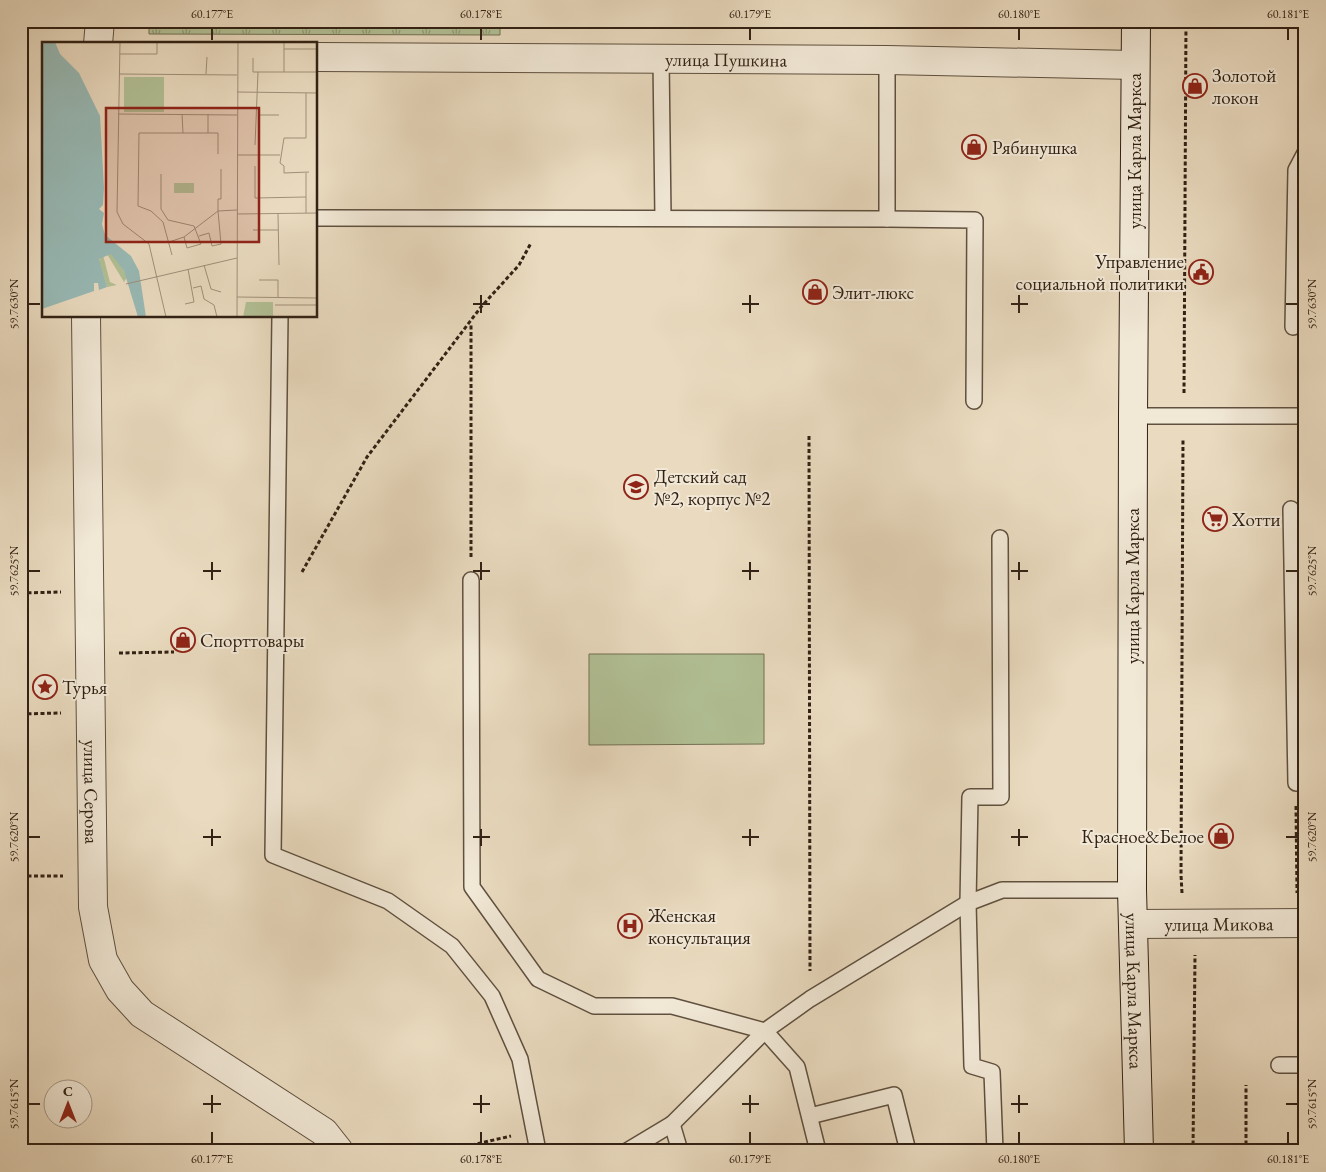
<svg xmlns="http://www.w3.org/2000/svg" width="1326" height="1172" viewBox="0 0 1326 1172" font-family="'EB Garamond',serif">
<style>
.grass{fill:url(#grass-tufts);stroke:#727155}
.garden{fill:#b2c196;stroke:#727155}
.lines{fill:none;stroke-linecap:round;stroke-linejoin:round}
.lane-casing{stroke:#5f503f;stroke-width:18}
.street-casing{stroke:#5f503f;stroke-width:30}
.secondary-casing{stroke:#312114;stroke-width:30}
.path{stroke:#312114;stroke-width:3;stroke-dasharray:4 2.5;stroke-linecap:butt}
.lane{stroke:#f1e8d6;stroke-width:15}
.street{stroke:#f1e8d6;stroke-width:28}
.secondary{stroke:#f1e8d6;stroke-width:28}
.ticks{fill:none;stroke:#312114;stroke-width:2}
.labels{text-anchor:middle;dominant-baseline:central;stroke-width:4;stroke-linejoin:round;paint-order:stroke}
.street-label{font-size:19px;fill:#312114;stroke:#f1e8d6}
.poi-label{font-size:19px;fill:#312114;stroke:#f1e8d6;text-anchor:start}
.inset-road{fill:none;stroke:#a0917b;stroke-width:1}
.view{fill:#8f2418;fill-opacity:0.15;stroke:#8f2418;stroke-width:2.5}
.inset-edge{fill:none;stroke:#312114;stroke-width:2.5}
.neatline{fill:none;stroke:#312114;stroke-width:2}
.ticks-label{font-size:12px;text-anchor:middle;fill:#312114}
</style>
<defs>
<pattern id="grass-tufts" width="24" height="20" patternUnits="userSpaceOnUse" patternTransform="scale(1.25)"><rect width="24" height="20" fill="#b2c196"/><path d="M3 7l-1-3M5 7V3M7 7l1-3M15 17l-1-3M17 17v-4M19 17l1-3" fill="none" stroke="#919c79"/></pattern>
</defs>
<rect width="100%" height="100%" fill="#eadbc0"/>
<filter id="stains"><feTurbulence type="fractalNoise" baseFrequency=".004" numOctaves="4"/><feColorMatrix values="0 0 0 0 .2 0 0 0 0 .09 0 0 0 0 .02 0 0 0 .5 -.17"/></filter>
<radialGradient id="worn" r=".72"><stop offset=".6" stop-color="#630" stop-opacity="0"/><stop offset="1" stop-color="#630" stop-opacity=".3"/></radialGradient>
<polygon class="grass" points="149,21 500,21 500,35 149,34"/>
<polygon class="garden" points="589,654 764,654 764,744 589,745"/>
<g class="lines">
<defs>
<g id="lane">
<polyline points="661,59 663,218"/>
<polyline points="316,218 887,219 887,60"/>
<polyline points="887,219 975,220 974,401"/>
<polyline points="280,316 273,855 388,901 452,946 492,996 520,1059 538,1151"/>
<polyline points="1293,327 1296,170 1305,153"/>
<polyline points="1133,416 1305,416"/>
<polyline points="1291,509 1296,783 1305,783"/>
<polyline points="471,580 472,887 538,979 594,1006 672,1006 765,1031 797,1067 818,1151"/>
<polyline points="1279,1065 1305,1065"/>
<polyline points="810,1116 894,1095 908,1151"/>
<polyline points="672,1124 680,1151"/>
<polyline points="627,1151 672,1124 765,1031 810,999 968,903 1002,890 1132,890"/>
<polyline points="995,1151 992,1072 972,1066 968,903 970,797 1001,797 1000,538"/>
</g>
<g id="street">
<polyline points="98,44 100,21"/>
<path id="s1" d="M316 57 887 60 1135 65"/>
<path id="s2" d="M86 316 93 907 103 960 120 990 142 1014 324 1132 339 1151"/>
<path id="s3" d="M1133 924 1305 923"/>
</g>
<g id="secondary">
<path id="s4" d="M1136 21 1133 416 1132 890 1139 1151"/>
</g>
</defs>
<use href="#lane" class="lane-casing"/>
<use href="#street" class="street-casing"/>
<use href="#secondary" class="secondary-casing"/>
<g class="path">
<polyline points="1184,393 1186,21"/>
<polyline points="809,436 810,971"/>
<polyline points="471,557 471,323"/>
<polyline points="302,572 367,457 481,307 519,265 531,243"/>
<polyline points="21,593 61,592"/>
<polyline points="119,653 174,652"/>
<polyline points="21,714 61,713"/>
<polyline points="1296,806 1297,893"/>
<polyline points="21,876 63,876"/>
<polyline points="1182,893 1181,875 1183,439"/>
<polyline points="446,1151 511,1136"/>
<polyline points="1193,1151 1195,955"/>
<polyline points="1246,1151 1246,1085"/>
</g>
<use href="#lane" class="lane"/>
<use href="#street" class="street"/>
<use href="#secondary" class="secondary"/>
</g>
<path class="ticks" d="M212 28V40M481 28V40M750 28V40M1019 28V40M1288 28V40M481 295V313M750 295V313M1019 295V313M28 304H40M473 304H490M742 304H759M1011 304H1028M1286 304H1298M212 562V580M481 562V580M750 562V580M1019 562V580M28 571H40M203 571H221M473 571H490M742 571H759M1011 571H1028M1286 571H1298M212 829V846M481 829V846M750 829V846M1019 829V846M28 837H40M203 837H221M473 837H490M742 837H759M1011 837H1028M1286 837H1298M212 1095V1113M481 1095V1113M750 1095V1113M1019 1095V1113M28 1104H40M203 1104H221M473 1104H490M742 1104H759M1011 1104H1028M1286 1104H1298M212 1132V1144M481 1132V1144M750 1132V1144M1019 1132V1144M1288 1132V1144"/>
<defs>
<symbol id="shop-ring" viewBox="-11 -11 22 22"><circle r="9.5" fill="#f1e8d6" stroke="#8f2418" stroke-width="1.5"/><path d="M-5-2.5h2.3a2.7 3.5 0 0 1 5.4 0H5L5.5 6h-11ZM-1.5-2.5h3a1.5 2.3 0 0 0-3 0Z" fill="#8f2418"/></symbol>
<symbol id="civic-ring" viewBox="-11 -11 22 22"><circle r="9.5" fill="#f1e8d6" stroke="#8f2418" stroke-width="1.5"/><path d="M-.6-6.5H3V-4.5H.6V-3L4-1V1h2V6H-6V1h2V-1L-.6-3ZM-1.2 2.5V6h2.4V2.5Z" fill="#8f2418"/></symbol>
<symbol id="school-ring" viewBox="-11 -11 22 22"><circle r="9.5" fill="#f1e8d6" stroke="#8f2418" stroke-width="1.5"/><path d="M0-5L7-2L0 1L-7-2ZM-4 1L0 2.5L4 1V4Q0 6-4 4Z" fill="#8f2418"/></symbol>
<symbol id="supermarket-ring" viewBox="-11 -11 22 22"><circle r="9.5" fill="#f1e8d6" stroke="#8f2418" stroke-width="1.5"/><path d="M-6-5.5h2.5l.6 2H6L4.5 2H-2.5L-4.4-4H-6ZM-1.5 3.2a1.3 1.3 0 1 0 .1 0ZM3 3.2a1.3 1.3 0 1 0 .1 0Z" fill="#8f2418"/></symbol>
<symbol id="sight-ring" viewBox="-11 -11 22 22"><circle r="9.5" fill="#f1e8d6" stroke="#8f2418" stroke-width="1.5"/><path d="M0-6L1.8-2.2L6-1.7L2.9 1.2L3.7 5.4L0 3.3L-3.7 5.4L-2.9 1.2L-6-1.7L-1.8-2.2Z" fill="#8f2418"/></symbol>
<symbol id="hospital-ring" viewBox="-11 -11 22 22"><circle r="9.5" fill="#f1e8d6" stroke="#8f2418" stroke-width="1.5"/><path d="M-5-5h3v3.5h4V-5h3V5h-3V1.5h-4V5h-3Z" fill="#8f2418"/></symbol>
</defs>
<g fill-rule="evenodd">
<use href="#shop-ring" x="1181" y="72" width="28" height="28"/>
<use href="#shop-ring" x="960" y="133" width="28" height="28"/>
<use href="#civic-ring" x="1187" y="258" width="28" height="28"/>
<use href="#shop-ring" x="801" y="278" width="28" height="28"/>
<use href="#school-ring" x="622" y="473" width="28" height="28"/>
<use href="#supermarket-ring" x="1201" y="505" width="28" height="28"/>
<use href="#shop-ring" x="169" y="626" width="28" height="28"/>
<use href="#sight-ring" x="31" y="673" width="28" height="28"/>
<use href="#shop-ring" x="1207" y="822" width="28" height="28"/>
<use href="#hospital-ring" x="616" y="912" width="28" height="28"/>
</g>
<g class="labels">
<g class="street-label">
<text stroke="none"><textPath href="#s1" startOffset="410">улица Пушкина</textPath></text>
<text transform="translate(1134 151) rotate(-90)">улица Карла Маркса</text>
<text transform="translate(1132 586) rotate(-90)">улица Карла Маркса</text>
<text stroke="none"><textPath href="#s2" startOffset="476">улица Серова</textPath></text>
<text stroke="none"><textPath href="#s3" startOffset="86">улица Микова</textPath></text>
<text stroke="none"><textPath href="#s4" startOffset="970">улица Карла Маркса</textPath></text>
</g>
<g class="poi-label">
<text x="1212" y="75">Золотой<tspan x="1212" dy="22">локон</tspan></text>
<text x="992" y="147">Рябинушка</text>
<text x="1184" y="261" text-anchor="end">Управление<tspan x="1184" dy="22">социальной политики</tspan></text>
<text x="832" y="292">Элит-люкс</text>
<text x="654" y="476">Детский сад<tspan x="654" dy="22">№2, корпус №2</tspan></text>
<text x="1232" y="519">Хотти</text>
<text x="200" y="640">Спорттовары</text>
<text x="62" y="687">Турья</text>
<text x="1204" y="836" text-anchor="end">Красное&amp;Белое</text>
<text x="648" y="915">Женская<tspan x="648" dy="22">консультация</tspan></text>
</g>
</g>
<g transform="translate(42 42)">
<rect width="275" height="275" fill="#eadbc0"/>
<path d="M82 35H122V70H82ZM204 260H231V275H201Z" fill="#b2c196"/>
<path d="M65 212H71L82 229 85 235 82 240ZM61 213 68 240 75 243 65 245 57 218Z" fill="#b2c196"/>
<path d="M132 141H152V151H132Z" fill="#b2c196"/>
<path d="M0 0H13L18 12 37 31 58 74 62 146 61 163 57 167 62 171 60 182 63 193 89 214 97 229 104 275H96L82 229 69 212 57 217 65 245 57 248 56 241H52V249L0 267Z" fill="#98bab6"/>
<path class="inset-road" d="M78 0 75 170 81 182 107 202 124 275M242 7H275M78 12H115V0M211 16V30H216M242 30V0M78 32 195 33M164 32 165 15M195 50 275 51M264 51V96H242L238 121 242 124V131L267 130M76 72 195 73M140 72 141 91M216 73H237M166 91H176V112M213 103 216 30H275M195 113H238M213 124V156L264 155M264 131V171M119 132V167L126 178 152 184 159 202 145 206 142 195M195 172 275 171M236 172 237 223M211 188H236M157 194 167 191 170 204 179 202 176 169V157H179V127M127 200 142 195 176 169 195 168M130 213 121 180 109 169 96 164 97 91H166V72M162 223 169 247 179 250M217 238H236V255M84 242 195 216M151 246 159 244 162 257 172 263 175 275M195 255 275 256M143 262 152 260 146 227M233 263H275M195 275 196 0"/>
<path class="view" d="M64 66H217V200H64Z"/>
<rect width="275" height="275" class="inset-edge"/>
</g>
<rect width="1326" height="1172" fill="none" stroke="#eadbc0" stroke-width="55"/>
<g transform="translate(68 1104)"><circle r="24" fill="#f1e8d6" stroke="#a49888"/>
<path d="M0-4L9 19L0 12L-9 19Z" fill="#8f2418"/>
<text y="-8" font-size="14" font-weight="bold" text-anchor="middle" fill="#312114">С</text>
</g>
<rect x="28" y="28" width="1270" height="1116" class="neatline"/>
<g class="ticks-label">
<text x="212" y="18">60.177°E</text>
<text x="481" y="18">60.178°E</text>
<text x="750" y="18">60.179°E</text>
<text x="1019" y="18">60.180°E</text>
<text x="1288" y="18">60.181°E</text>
<text transform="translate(14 304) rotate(-90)" y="4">59.7630°N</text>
<text transform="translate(1312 304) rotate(-90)" y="4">59.7630°N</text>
<text transform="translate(14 571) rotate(-90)" y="4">59.7625°N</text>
<text transform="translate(1312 571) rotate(-90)" y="4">59.7625°N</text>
<text transform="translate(14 837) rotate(-90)" y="4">59.7620°N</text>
<text transform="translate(1312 837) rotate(-90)" y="4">59.7620°N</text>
<text transform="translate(14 1104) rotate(-90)" y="4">59.7615°N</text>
<text transform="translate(1312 1104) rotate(-90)" y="4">59.7615°N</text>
<text x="212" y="1163">60.177°E</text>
<text x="481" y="1163">60.178°E</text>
<text x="750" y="1163">60.179°E</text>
<text x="1019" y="1163">60.180°E</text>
<text x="1288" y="1163">60.181°E</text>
</g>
<rect width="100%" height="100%" filter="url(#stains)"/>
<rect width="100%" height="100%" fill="url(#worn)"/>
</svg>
